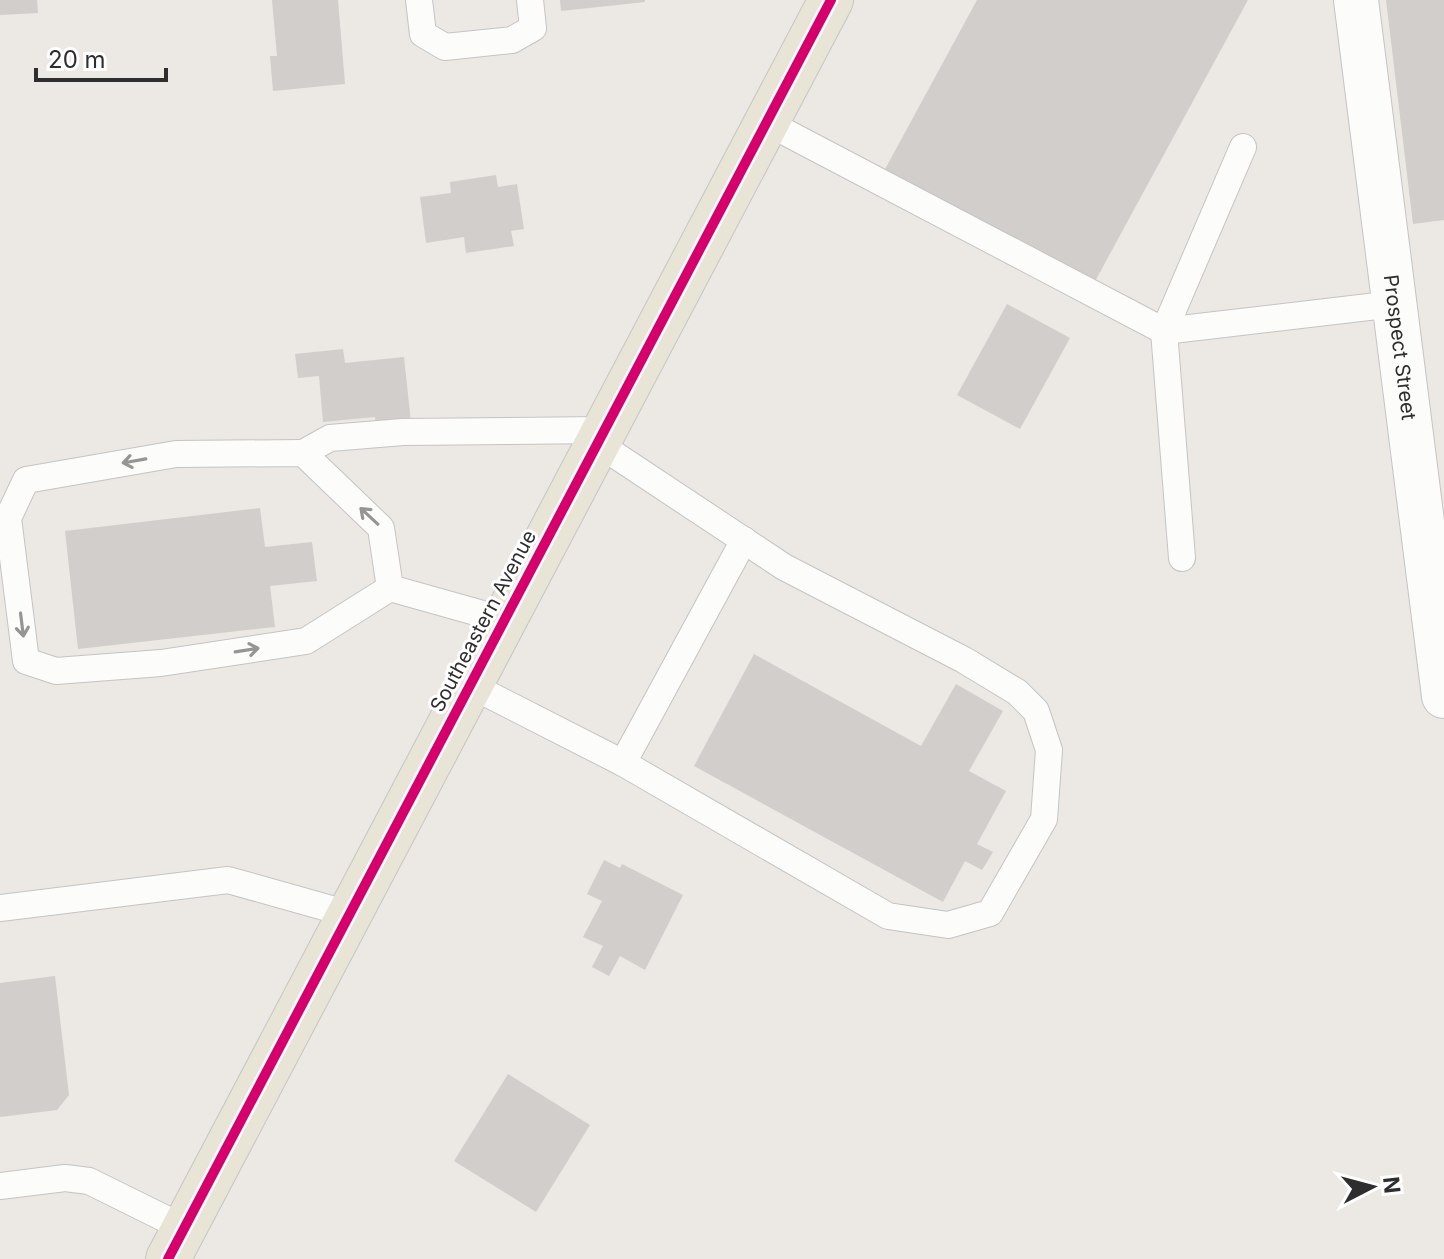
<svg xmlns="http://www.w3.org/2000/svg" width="1444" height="1259" viewBox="0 0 1444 1259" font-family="Inter,sans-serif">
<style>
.building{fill:#d1cecb}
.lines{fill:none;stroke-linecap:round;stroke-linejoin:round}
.service-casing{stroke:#c5c4c5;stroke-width:28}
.secondary-casing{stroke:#c5c4c5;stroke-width:46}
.primary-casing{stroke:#c6c5c4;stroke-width:46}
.service{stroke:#fcfcfb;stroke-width:26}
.secondary{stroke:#fcfcfb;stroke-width:44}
.primary{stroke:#e8e4d6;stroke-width:44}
.cycleway-casing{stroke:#fff;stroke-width:15}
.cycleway{stroke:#d6006c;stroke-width:10}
.oneway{stroke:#959594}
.labels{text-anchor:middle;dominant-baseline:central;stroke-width:6;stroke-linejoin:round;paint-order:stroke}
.street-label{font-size:20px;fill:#2e2e2e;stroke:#fff}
</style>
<rect width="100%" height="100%" fill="#ece8e4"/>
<g class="building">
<polygon points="0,0 37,0 38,13 0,15"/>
<polygon points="272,0 338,0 345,84 273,91 270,56 277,56"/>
<polygon points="560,0 645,0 645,2 561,11"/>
<polygon points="977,0 1248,0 1093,285 884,171"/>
<polygon points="1386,0 1444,0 1444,220 1413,224"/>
<polygon points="496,175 498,187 517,184 524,229 511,231 514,246 466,253 464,237 426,243 420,197 451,193 450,182"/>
<polygon points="1007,304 1070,338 1020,429 957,395"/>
<polygon points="343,349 345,363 404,357 411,423 376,427 375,417 323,422 319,376 298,378 295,354"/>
<polygon points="260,508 265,547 312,542 317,581 270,586 275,627 78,649 65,531"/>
<polygon points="754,654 921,746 956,684 1003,711 969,771 1006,791 977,844 993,852 982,870 965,861 943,902 694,766"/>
<polygon points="604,860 620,868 622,864 683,895 645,970 620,956 609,976 592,967 603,946 583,937 602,901 587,894"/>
<polygon points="55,976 69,1095 57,1110 0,1117 0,983"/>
<polygon points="508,1074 590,1125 536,1212 454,1161"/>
</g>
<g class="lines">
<defs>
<g id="service">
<polyline points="419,0 423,34 445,47 512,40 533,28 530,0"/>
<polyline points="766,122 1164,331 1394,304"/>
<polyline points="303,453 330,438 403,432 604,430"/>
<polyline points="1182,558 1164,331 1243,147"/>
<polyline points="390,588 381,528 303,453 176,454 26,480 8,518 26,661 56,671 161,663 306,641 390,588 504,620"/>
<polyline points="470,685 623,763 888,916 948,925 990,913 1044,819 1049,750 1036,711 1017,692 964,660 784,567 597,443"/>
<polyline points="623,763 744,540"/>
<polyline points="0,908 228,880 349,914"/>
<polyline points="0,1186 65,1178 89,1181 184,1228"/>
</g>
<g id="secondary">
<path id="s1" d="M1356 0 1444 696"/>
</g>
<polyline id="primary" points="168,1259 831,0"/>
</defs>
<use href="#service" class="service-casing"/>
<use href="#secondary" class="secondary-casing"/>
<use href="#primary" class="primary-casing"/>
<use href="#service" class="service"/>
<use href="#secondary" class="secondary"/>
<use href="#primary" class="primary"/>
<defs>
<polyline id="cycleway" points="168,1259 831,0"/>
</defs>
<use href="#cycleway" class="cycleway-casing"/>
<use href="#cycleway" class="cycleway"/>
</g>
<defs><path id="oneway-shaft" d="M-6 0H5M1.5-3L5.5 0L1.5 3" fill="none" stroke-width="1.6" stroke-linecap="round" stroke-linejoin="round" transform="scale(2)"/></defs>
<g class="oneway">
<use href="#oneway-shaft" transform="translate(134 461) rotate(170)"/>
<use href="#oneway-shaft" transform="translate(369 516) rotate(-137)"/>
<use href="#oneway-shaft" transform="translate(22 625) rotate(83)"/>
<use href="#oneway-shaft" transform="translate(247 650) rotate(-9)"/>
</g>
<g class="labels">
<g class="street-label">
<text stroke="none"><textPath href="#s1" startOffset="350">Prospect Street</textPath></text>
<text transform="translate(483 621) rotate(-62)">Southeastern Avenue</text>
</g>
</g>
<g transform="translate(1372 1187) rotate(84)" stroke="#ffffff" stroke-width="6" paint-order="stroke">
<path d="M0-6L14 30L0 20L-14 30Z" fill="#2e2e2e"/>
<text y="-12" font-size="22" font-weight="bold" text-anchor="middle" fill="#2e2e2e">N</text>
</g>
<path d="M36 68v12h130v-12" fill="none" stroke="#2e2e2e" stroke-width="4"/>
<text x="48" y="68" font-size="24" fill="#2e2e2e" stroke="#ffffff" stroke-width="6" paint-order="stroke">20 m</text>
</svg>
